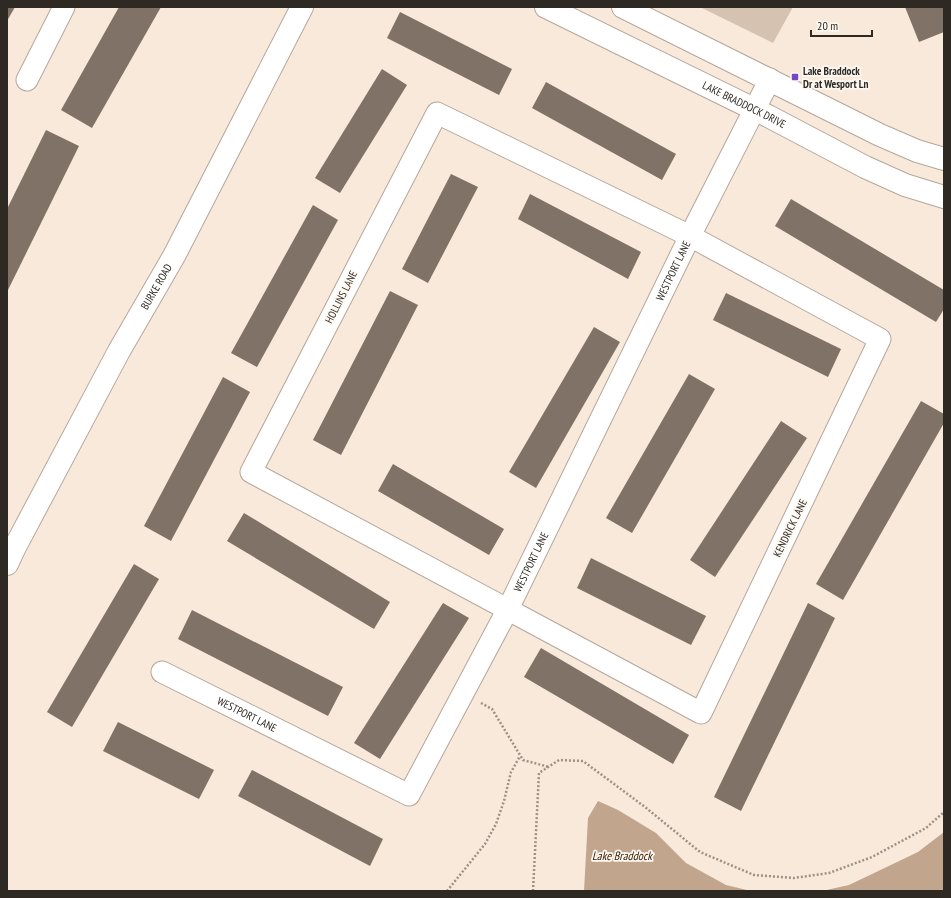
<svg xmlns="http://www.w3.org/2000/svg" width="951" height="898" viewBox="0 0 951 898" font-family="'PT Sans Narrow',sans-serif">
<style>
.green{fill:#d6c2b0}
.water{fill:#c2a58d}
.building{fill:#807267}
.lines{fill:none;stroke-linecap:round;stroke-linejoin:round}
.street-casing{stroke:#b5a79a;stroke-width:23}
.secondary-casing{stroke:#b5a79a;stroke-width:24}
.path{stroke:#9c9187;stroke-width:2.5;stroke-dasharray:2 2;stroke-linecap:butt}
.street{stroke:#fff;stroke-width:21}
.secondary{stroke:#fff;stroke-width:22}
.poi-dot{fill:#7648c0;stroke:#fef8f2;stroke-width:1.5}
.labels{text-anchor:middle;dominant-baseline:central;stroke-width:3.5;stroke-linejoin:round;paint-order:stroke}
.poi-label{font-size:11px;font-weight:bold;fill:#2f2924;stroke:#fef8f2;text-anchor:start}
.street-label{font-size:11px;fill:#2f2924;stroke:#fef8f2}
.water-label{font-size:12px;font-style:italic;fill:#3f2203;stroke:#fef8f2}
</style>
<rect width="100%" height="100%" fill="#f8e9db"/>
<polygon class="green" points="700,7 793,7 773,43"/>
<g class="water">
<polygon points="598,801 618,810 656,833 686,863 726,885 751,891 584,891 588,818"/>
<polygon points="944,832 944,891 822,891 849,885 918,852"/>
</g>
<g class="building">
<polygon points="7,7 15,7 7,21"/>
<polygon points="119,7 161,7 92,128 61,110"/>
<polygon points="905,7 944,7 944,32 919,42"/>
<polygon points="400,12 512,69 499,95 387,38"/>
<polygon points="382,69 407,85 340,193 315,178"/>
<polygon points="546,82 676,154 662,180 532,108"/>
<polygon points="46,130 79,146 7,292 7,209"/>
<polygon points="451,174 478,187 428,283 402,269"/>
<polygon points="530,194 641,252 628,279 518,219"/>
<polygon points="791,199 944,290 944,309 936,322 775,226"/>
<polygon points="313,205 338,220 257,367 231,353"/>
<polygon points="390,291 418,305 341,455 313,440"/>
<polygon points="726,293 841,349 828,377 713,320"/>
<polygon points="594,327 620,342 536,488 509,472"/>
<polygon points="689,374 715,389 632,533 606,518"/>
<polygon points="223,377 250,392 171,541 144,526"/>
<polygon points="921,401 944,414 944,423 843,600 816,584"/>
<polygon points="781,421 807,438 715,577 690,560"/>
<polygon points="393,464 504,529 489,555 378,491"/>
<polygon points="244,513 390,602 374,629 227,541"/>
<polygon points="591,558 706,616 691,645 577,588"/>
<polygon points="134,564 159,579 72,727 47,712"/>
<polygon points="443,603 469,618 380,759 354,743"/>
<polygon points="808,603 835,618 741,811 714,797"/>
<polygon points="192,610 343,687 328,716 178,639"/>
<polygon points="541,648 689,735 673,764 524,677"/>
<polygon points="118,722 214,770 199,799 103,751"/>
<polygon points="252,770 383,839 370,866 238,796"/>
</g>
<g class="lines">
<defs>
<g id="street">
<polyline points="27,80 64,7"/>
<polygon points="437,113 690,236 880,339 701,713 251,472"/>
<path id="s1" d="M162 672 409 795 508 609 690 236 770 79"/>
</g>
<g id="secondary">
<path id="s2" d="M546 7 768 116 865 167 905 185 944 197"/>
<polyline points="623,7 880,135 917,151 944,159"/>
<path id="s3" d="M7 564 15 547 119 351 174 256 302 7"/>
</g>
</defs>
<use href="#street" class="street-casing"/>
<use href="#secondary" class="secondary-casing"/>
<g class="path">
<polyline points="481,703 492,709 523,760 549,767"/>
<polyline points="447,891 485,844 496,824 504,801 511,772 520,756"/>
<polyline points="533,891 539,773 559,760 583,761 645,807 700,852 754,875 794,878 829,873 872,857 926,828 944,812"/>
</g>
<use href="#street" class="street"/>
<use href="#secondary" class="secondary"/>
</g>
<rect class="poi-dot" x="791" y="73" width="8" height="8" rx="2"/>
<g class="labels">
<g class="poi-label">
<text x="803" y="71">Lake Braddock<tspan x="803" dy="13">Dr at Wesport Ln</tspan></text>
</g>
<g class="street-label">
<text stroke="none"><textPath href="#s2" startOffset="221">LAKE BRADDOCK DRIVE</textPath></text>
<text stroke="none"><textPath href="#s1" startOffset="863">WESTPORT LANE</textPath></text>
<text stroke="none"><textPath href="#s3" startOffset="315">BURKE ROAD</textPath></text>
<text transform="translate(341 297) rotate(-63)">HOLLINS LANE</text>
<text transform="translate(790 528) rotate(-64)">KENDRICK LANE</text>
<text stroke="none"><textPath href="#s1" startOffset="539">WESTPORT LANE</textPath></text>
<text stroke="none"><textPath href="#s1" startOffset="95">WESTPORT LANE</textPath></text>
</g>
<g class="water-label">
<text x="622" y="855">Lake Braddock</text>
</g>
</g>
<rect width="951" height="898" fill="none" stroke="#2f2924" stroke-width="16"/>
<path d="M811 30v6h61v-6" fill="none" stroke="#2f2924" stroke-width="2"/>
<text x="817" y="30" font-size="12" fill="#2f2924" stroke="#fef8f2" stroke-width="3" paint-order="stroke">20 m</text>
</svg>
